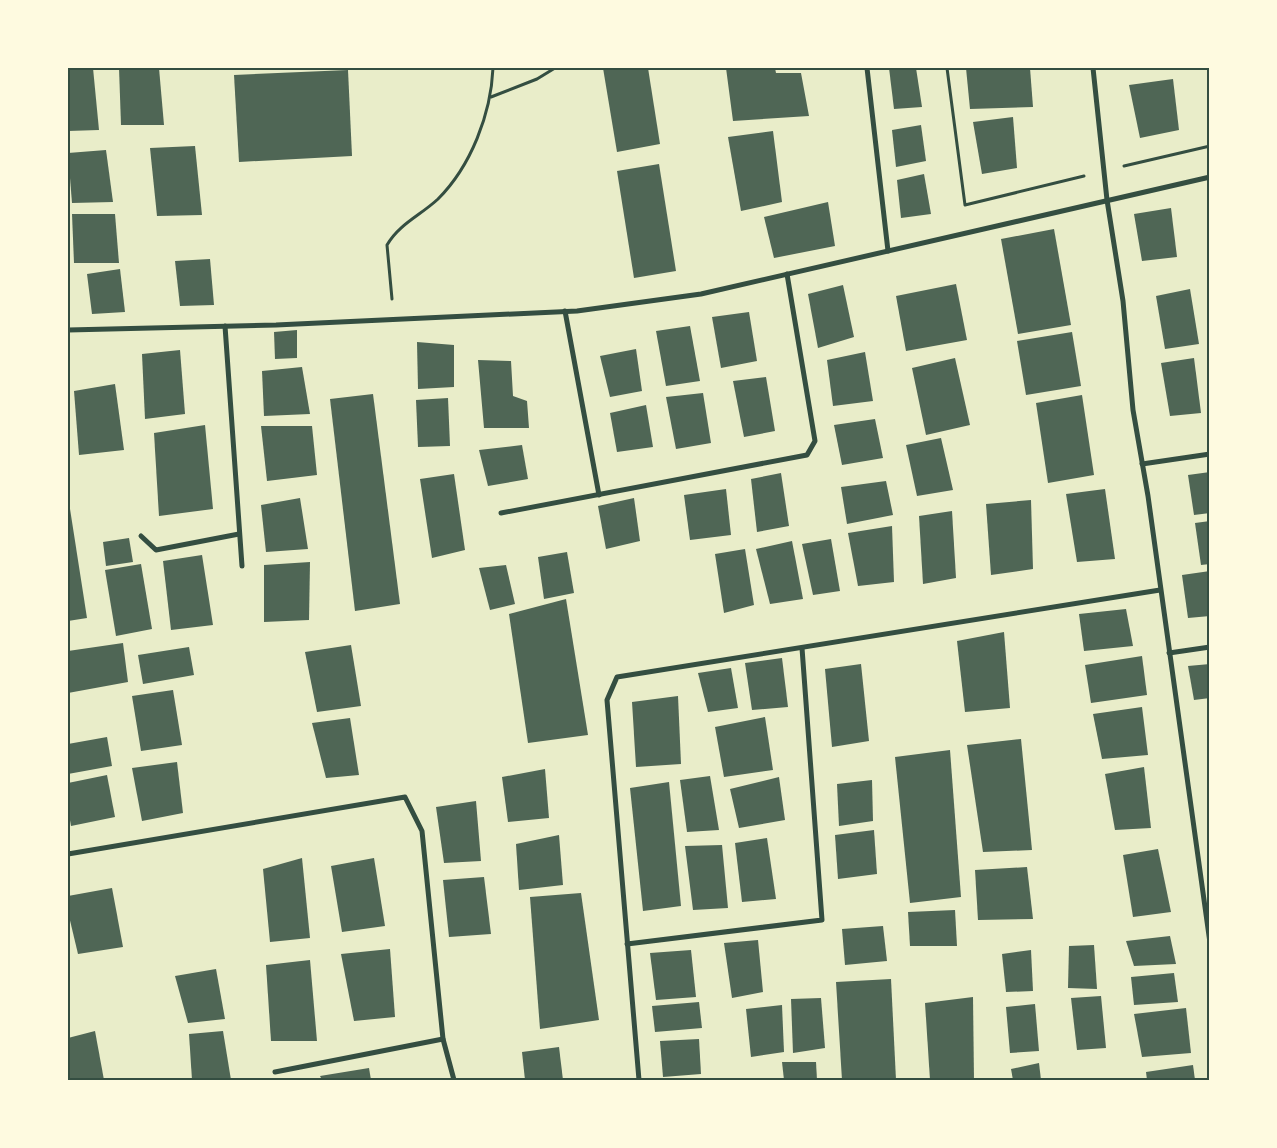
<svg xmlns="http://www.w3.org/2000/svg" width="1277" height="1148" viewBox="0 0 1277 1148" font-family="'Noto Serif',serif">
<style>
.building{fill:#4f6655}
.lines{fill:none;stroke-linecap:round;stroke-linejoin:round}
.path{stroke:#344e41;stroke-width:3}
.minor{stroke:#344e41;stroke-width:5}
.neatline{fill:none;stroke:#344e41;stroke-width:2}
</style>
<rect width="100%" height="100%" fill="#e9edc9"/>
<g class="building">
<polygon points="93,68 99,130 68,131 68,69"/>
<polygon points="119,68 159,68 164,125 121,125"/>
<polygon points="603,68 648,68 660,144 617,152"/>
<polygon points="726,68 775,68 776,73 801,73 809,116 733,121"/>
<polygon points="889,68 916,68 922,107 894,109"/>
<polygon points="966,68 1030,68 1033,107 970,109"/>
<polygon points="348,70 352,156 239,162 234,75"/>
<polygon points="1173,79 1179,130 1140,138 1129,85"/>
<polygon points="1013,117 1017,168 982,174 973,122"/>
<polygon points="921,125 926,161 896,167 892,130"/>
<polygon points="773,131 782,202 741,211 728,137"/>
<polygon points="195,146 202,215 157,216 150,148"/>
<polygon points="106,150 113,202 72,203 68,153"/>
<polygon points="659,164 676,271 634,278 617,171"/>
<polygon points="924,174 931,214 901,218 897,180"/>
<polygon points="828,202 835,246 774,258 764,217"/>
<polygon points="1171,208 1177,257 1142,261 1134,214"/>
<polygon points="72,214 115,214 119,263 74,263"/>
<polygon points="1054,229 1071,325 1018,334 1001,239"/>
<polygon points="210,259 214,305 180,306 175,261"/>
<polygon points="120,269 125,312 92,314 87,274"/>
<polygon points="956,284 967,340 906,351 896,296"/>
<polygon points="843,285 854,337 818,348 808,294"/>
<polygon points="1190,289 1199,344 1165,349 1156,296"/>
<polygon points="749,312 757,361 721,368 712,317"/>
<polygon points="690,326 700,381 666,386 656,331"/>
<polygon points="297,330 297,358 275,359 274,332"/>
<polygon points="1072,332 1081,386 1026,395 1017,341"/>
<polygon points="417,342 454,345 454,387 418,389"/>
<polygon points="636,349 642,391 610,397 600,356"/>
<polygon points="180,350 185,414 145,419 142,354"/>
<polygon points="865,352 873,401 833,406 827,360"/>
<polygon points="955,358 970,425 926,435 912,368"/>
<polygon points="1194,358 1201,413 1170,416 1161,363"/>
<polygon points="478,360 511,361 513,396 527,401 529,428 484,428"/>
<polygon points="302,367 310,414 264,416 262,371"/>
<polygon points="766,377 775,431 744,437 733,381"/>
<polygon points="115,384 124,450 79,455 74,391"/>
<polygon points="703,393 711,443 676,449 666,397"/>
<polygon points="373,394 400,604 355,611 330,399"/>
<polygon points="1082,395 1094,475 1048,483 1036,403"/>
<polygon points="448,398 450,446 418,447 416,400"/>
<polygon points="646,405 653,447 617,452 610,413"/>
<polygon points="875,419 883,458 842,465 834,425"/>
<polygon points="205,425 213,509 159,516 154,433"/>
<polygon points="261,426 312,426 317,475 267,481"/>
<polygon points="941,438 953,490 917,496 906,445"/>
<polygon points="522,445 528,479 488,486 479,450"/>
<polygon points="1210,472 1210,513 1194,515 1188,475"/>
<polygon points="781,473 789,526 757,532 751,479"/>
<polygon points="454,474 465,550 432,558 420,479"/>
<polygon points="886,481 893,515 847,524 841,487"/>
<polygon points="726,489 731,535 690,540 684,495"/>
<polygon points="1105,489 1115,559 1077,562 1066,494"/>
<polygon points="68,496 87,618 68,621"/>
<polygon points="300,498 308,549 266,552 261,505"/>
<polygon points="634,498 640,541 606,549 598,506"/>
<polygon points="1031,500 1033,569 991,575 986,504"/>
<polygon points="952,511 956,578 923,584 919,516"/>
<polygon points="1210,521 1210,564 1201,565 1195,523"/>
<polygon points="892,526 894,582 858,586 848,533"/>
<polygon points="129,538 133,562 106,566 103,542"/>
<polygon points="831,539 840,591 813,595 802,544"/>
<polygon points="792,541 803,599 770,604 756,549"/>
<polygon points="745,549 754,605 724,613 715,554"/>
<polygon points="567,552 574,593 544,599 538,557"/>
<polygon points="202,555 213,625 171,630 163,561"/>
<polygon points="310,562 309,620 264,622 264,565"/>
<polygon points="141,564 152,629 116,636 105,570"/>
<polygon points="506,565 515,604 490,610 479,568"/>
<polygon points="1210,571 1210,616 1188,618 1182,575"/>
<polygon points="566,599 588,735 528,743 509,614"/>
<polygon points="1126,609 1133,646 1084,651 1079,614"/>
<polygon points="1004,632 1010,708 965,712 957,641"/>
<polygon points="123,643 128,682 68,693 68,651"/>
<polygon points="351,645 361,706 317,712 305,652"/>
<polygon points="189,647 194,675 143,684 138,655"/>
<polygon points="1142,656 1147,695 1091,703 1085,665"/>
<polygon points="782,658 788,707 752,710 745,663"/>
<polygon points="861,664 869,741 832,747 825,669"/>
<polygon points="1210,664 1210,698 1194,700 1188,666"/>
<polygon points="731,668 738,708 708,712 698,673"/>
<polygon points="173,690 182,745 141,751 132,696"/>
<polygon points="678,696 681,764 636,767 632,702"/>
<polygon points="1142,707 1148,755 1102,759 1093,714"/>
<polygon points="765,717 773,770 724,777 715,727"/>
<polygon points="350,718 359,775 326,778 312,723"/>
<polygon points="107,737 112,766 68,774 68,744"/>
<polygon points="1021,739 1032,850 983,852 967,745"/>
<polygon points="950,750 961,897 910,903 895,757"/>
<polygon points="177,762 183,813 142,821 132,768"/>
<polygon points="1144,767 1151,828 1115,830 1105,774"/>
<polygon points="545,769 549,818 508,822 502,777"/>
<polygon points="107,775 115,817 71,826 68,809 68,783"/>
<polygon points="710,776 719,830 687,832 680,780"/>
<polygon points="779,777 785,820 739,828 730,789"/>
<polygon points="872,780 873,821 839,826 837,784"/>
<polygon points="669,782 681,906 643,911 630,788"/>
<polygon points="476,801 481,861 444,863 436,807"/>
<polygon points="874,830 877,874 838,879 835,835"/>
<polygon points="559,835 563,885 519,890 516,844"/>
<polygon points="767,838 776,899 742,902 735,843"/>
<polygon points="722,845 728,908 693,910 685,846"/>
<polygon points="1158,849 1171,912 1133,917 1123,855"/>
<polygon points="302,858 310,938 270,942 263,869"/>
<polygon points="374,858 385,926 342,932 331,866"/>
<polygon points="1027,867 1033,919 978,920 975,870"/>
<polygon points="484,877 491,934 449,937 443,880"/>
<polygon points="112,888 123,947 78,954 68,912 68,896"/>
<polygon points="581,893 599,1020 540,1029 530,897"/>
<polygon points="955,910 957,946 910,946 908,912"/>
<polygon points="883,926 887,961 845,965 842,929"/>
<polygon points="1170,936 1176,964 1134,966 1126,941"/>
<polygon points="758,940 763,992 732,998 724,943"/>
<polygon points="1094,945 1097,989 1068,988 1069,946"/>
<polygon points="390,949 395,1017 354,1021 341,954"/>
<polygon points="691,950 696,997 656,1000 650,953"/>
<polygon points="1031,950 1033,991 1006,992 1002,954"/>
<polygon points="310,960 317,1041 271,1041 266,965"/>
<polygon points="216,969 225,1019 188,1023 175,976"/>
<polygon points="1174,973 1178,1002 1134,1005 1131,977"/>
<polygon points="891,979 896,1080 842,1080 836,982"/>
<polygon points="1101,996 1106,1048 1077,1050 1071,998"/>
<polygon points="973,997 974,1080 930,1080 925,1003"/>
<polygon points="821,998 825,1048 793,1053 791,999"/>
<polygon points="699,1002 702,1028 655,1032 652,1006"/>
<polygon points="1035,1004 1039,1051 1010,1053 1006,1007"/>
<polygon points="782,1005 784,1052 751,1057 746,1009"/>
<polygon points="1186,1008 1191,1053 1142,1057 1134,1014"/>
<polygon points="95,1031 104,1080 68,1080 68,1038"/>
<polygon points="223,1031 231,1080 192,1080 189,1034"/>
<polygon points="699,1039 701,1074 663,1077 660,1041"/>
<polygon points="559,1047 563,1080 525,1080 522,1052"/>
<polygon points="782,1062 816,1062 817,1080 784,1080"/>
<polygon points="1039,1063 1041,1080 1013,1080 1011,1069"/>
<polygon points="1193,1065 1195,1080 1147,1080 1146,1072"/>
<polygon points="369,1068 371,1080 322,1080 320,1076"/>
<polygon points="752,1078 752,1080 712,1080 712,1079"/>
</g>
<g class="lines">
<g class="path">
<polyline points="947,68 965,205 1084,176"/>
<polyline points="491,97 537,79 555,68"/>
<polyline points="1124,166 1210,146"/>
<path d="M392 299 387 245C399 224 421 215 438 199 471 166 491 114 493 68"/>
</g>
<g class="minor">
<polyline points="867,68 888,251"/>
<polyline points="1093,68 1107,200 1123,301 1133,410 1148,496 1210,943"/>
<polyline points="565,311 599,495"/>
<polyline points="225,326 242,566"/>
<polyline points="68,330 276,325 577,311 701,294 1210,177"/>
<polyline points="1142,464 1210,454"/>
<polyline points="501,513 807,455 815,441 787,274"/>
<polyline points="141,536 156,550 239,534"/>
<polyline points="1169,653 1210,647"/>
<polyline points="68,854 405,797 422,831 443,1039 454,1080"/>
<polyline points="627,944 822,920 802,648"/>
<polyline points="275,1072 443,1039"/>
<polyline points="639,1080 607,700 617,677 1160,590"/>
</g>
</g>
<rect width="1277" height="1148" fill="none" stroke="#fefae0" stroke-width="138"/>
<rect x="69" y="69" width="1139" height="1010" class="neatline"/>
</svg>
